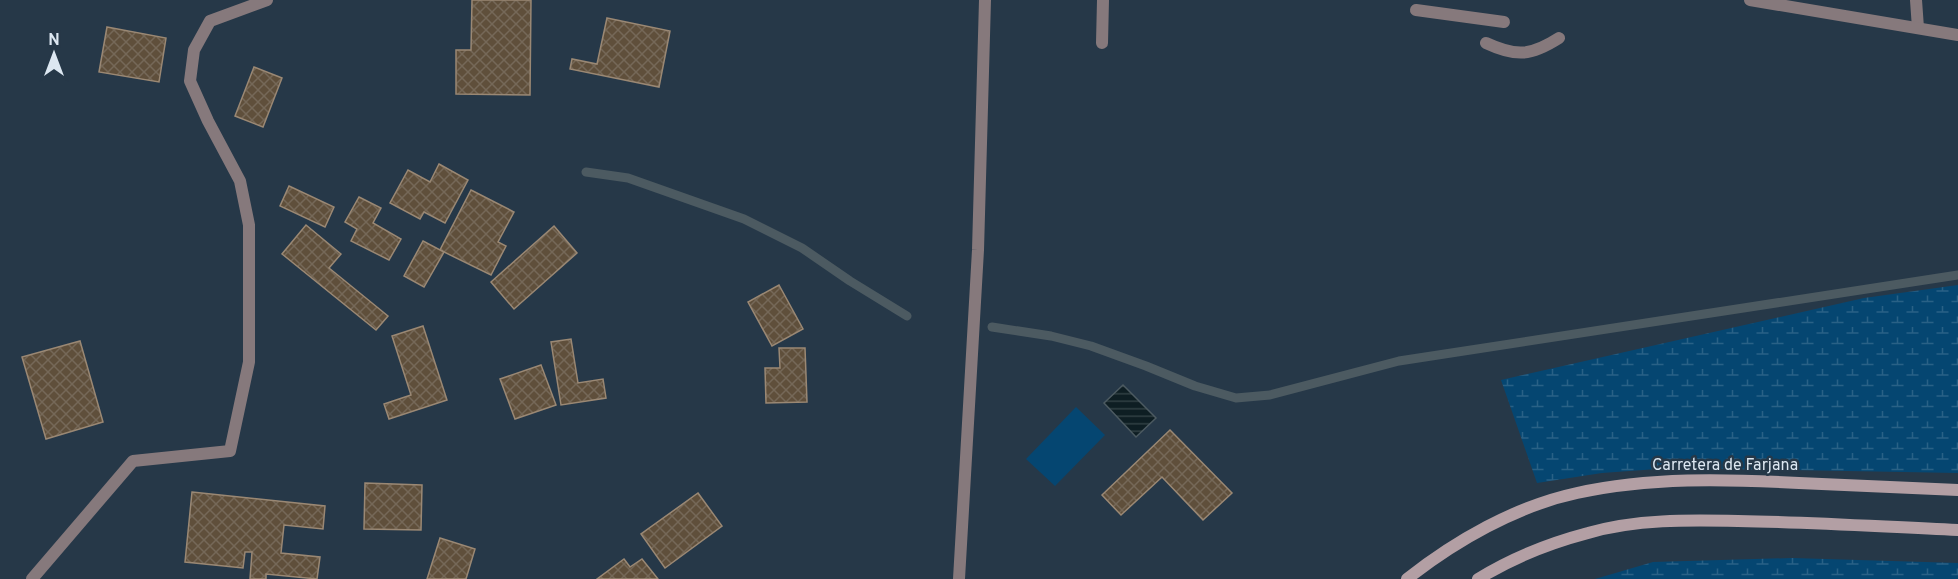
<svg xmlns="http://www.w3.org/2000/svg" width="1958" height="579" viewBox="0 0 1958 579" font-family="Overpass,sans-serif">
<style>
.wetland{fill:url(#wetland-marsh)}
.pitch{fill:#054671}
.water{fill:url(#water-rules);stroke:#4c5a61;stroke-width:1.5}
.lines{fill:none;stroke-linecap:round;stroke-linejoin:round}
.stream{stroke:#4c5a61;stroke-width:9}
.building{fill:url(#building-cross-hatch);stroke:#9a8874;stroke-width:1.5}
.service{stroke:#86797c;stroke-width:12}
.minor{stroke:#86797c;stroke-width:12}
.tertiary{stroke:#86797c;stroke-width:12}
.secondary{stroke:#b39fa4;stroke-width:12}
.labels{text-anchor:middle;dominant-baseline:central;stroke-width:5;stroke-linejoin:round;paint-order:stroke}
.street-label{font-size:16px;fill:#dce7f1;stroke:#263848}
</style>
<defs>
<pattern id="wetland-marsh" width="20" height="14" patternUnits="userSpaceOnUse" patternTransform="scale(1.5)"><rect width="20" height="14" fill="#054671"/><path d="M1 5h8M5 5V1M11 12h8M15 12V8" fill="none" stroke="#296186"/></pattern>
<pattern id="water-rules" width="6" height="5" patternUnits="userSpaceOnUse" patternTransform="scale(1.5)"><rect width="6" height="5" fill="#0e1e23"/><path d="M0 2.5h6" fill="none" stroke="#303f43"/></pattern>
<pattern id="building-cross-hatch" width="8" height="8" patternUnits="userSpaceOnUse" patternTransform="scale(1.5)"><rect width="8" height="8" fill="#5f4f3b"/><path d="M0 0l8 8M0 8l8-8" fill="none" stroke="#756858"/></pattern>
</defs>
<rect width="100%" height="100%" fill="#263848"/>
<g class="wetland">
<polygon points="1958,285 1958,473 1671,468 1602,473 1537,483 1501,380 1864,298"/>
<polygon points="1792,558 1958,563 1958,579 1595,579 1653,562"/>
</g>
<polygon class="pitch" points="1076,407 1105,435 1055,486 1026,459"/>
<polygon class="water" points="1123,385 1156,418 1136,437 1104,403"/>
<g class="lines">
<g class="stream">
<polyline points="586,172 628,178 744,219 802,248 850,281 907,316"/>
<polyline points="992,327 1051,336 1091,346 1146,366 1195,386 1236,398 1270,395 1399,361 1958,275"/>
</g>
</g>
<g class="building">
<polygon points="472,0 531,0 530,95 456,94 456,50 471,50"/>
<polygon points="607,18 670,31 659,87 570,69 572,59 597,64"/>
<polygon points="107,27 166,38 159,82 99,72"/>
<polygon points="254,67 282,78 263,127 235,116"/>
<polygon points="439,164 468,180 445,223 424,212 420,219 390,203 408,170 430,182"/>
<polygon points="289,186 334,207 325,227 280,206"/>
<polygon points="471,190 514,212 498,242 506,246 491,275 440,250"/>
<polygon points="359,197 381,208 373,223 401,239 389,260 351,241 357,229 345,222"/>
<polygon points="306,225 341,254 329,268 388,316 376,330 282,254"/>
<polygon points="554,226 577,253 514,309 491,282"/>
<polygon points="423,241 444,252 424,287 404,276"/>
<polygon points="779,285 803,329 772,346 748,302"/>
<polygon points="423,326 447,400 389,419 384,404 411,395 392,336"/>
<polygon points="571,339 578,383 603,379 606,398 561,405 551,342"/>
<polygon points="80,341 103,422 46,439 22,357"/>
<polygon points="779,348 805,348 807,402 766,403 765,368 780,368"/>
<polygon points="541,365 556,405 515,419 500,379"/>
<polygon points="1170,430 1232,493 1203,520 1162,477 1121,515 1102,495"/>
<polygon points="365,483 422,485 421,530 364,529"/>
<polygon points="192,492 325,506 323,529 284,525 281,553 320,557 317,579 266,574 266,579 250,579 252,552 245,552 243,568 185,562"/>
<polygon points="698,493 722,526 665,568 641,534"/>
<polygon points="440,538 475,549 466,579 427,579"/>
<polygon points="624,559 630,567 642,559 658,579 597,579"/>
</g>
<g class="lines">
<g class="service">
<polyline points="1416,10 1504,22"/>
<polyline points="1102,43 1103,0"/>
<path d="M1486 43C1516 57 1531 56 1559 38"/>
<polyline points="959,579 978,250 985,0"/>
</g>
<g class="minor">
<polyline points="1916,0 1918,28"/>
<polyline points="32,579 133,461 230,451 249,362 249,225 240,181 208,121 190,81 194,50 210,21 267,0"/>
</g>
<polyline class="tertiary" points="1750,0 1958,35"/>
<g class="secondary">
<path d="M1407 579C1455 541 1516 506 1577 493 1650 477 1725 479 1799 483 1852 485 1905 488 1958 490"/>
<path d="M1478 579C1512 558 1550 543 1588 533 1636 519 1688 520 1738 521 1812 522 1885 527 1958 530"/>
</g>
</g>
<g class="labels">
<g class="street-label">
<text x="1725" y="466">Carretera de Farjana</text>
</g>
</g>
<g transform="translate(54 54)" stroke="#263848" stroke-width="4.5" paint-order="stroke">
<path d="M0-4.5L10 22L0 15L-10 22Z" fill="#dce7f1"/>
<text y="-9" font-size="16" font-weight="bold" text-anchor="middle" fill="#dce7f1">N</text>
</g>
</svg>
